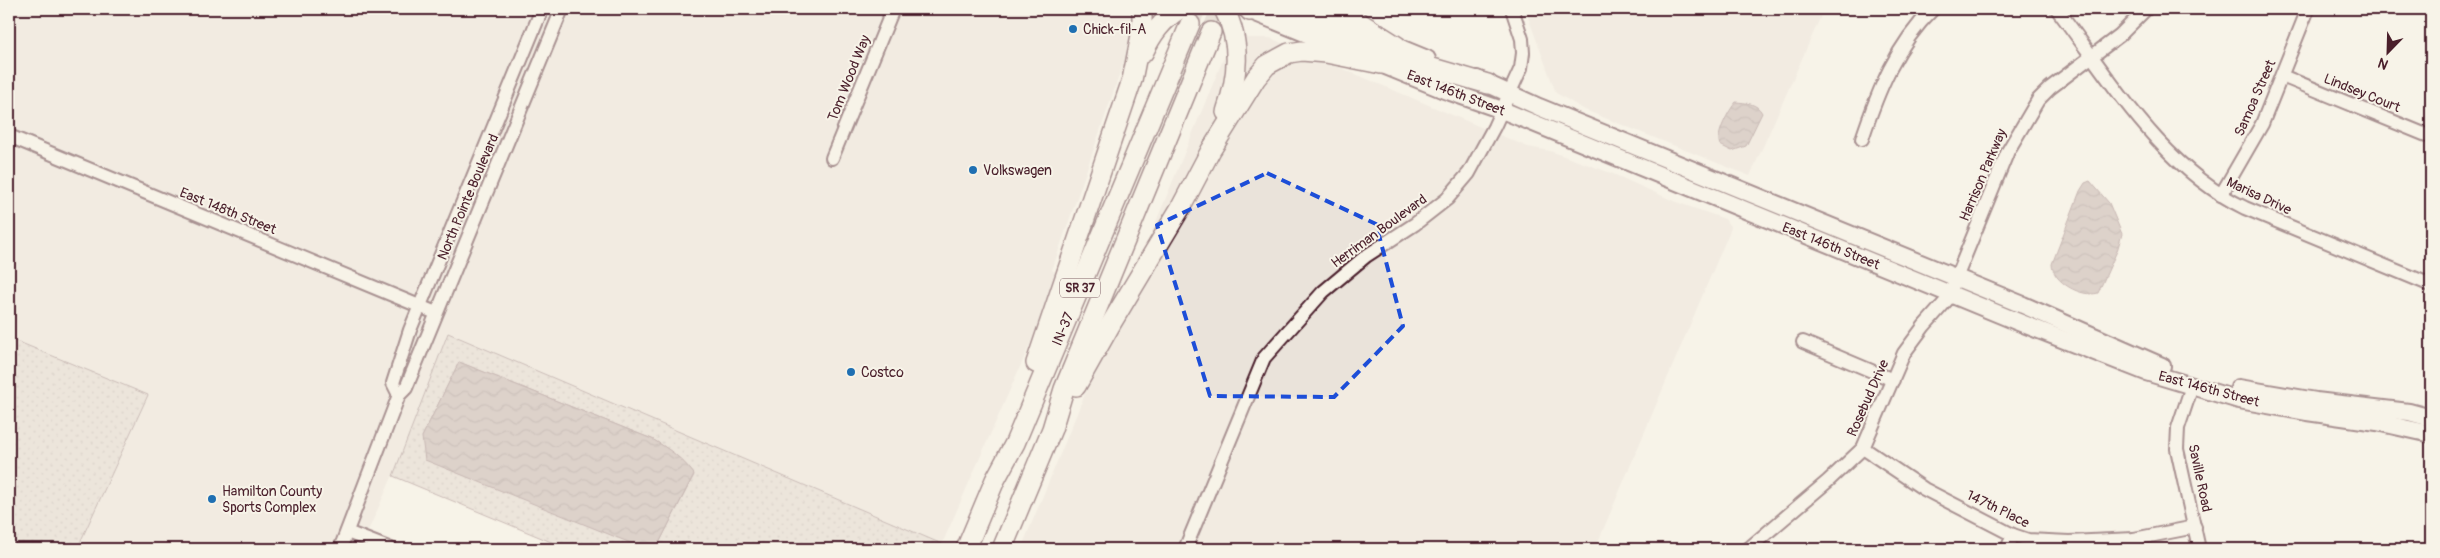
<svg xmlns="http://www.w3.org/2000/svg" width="2440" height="558" viewBox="0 0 2440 558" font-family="Pangolin,sans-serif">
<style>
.built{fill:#eae3da}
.grass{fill:url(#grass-dots);stroke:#947a7c}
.water{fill:url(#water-waves);stroke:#8e7275}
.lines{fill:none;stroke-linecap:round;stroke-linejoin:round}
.highway-tunnel{stroke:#d4c9c2;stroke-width:19;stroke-dasharray:19 9;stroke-linecap:butt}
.minor-casing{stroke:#4a1f2b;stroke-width:16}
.major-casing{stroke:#4a1f2b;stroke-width:20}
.highway-casing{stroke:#4a1f2b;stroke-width:22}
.minor{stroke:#f7f3e8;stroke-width:12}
.major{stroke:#f7f3e8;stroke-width:16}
.highway{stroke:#f7f3e8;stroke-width:19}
.marked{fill:none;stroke:#1d4ed8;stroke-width:4;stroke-dasharray:10 6;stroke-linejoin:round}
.poi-dot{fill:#1f6fb2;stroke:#f7f3e8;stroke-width:2}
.labels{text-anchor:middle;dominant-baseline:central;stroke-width:4;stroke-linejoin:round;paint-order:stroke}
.shield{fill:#f7f3e8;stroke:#7e5f64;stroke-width:1}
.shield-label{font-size:12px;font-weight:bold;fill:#4a1f2b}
.poi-label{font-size:14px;fill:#4a1f2b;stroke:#f7f3e8;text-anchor:start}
.street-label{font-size:14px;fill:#4a1f2b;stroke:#f7f3e8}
</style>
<defs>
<pattern id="grass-dots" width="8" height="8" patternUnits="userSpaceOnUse" patternTransform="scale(1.25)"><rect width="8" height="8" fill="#ded4cc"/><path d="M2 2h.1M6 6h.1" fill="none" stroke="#c0b6af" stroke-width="1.8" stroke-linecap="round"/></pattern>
<pattern id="water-waves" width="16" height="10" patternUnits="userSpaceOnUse" patternTransform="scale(1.25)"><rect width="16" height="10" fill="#bcaaa7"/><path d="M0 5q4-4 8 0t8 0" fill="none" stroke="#9b8a88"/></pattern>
</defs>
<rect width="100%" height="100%" fill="#f7f3e8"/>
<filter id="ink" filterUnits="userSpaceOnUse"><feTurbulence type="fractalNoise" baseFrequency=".02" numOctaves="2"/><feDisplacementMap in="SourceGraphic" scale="10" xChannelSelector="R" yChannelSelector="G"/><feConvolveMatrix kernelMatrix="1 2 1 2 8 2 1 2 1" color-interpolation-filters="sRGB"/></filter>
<g filter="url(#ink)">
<g class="built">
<polygon points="9,9 1132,9 1135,23 1131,41 1052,270 1060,276 942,544 448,333 397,466 360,549 9,549"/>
<polygon points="1525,9 1824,9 1750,176 1585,110 1556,93"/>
<polygon points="1240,38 1270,38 1528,147 1550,151 1611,173 1676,202 1725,219 1731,228 1595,549 1021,549 1224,57 1230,45"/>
</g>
<g class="grass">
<path d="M448 333 942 544 941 549H656L694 475C682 458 669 449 652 439L459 362 422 437 633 544 650 549H568L393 476Z"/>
<polygon points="9,338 148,395 77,549 31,549 9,540"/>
</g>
<g class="water">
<path d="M1736 102C1746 103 1757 103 1762 113L1746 146 1732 151 1720 145C1715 135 1729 110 1736 102Z"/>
<path d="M2090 181 2109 203 2122 234 2117 251 2098 293C2082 298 2052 282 2052 264L2080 191 2085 183Z"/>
<path d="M459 362 652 439C669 449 682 458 694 474L656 549 633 544 425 460 422 437Z"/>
</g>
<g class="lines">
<g class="highway-tunnel">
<polyline points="1190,24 1196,9"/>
<polyline points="1211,32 1221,9"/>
</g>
<defs>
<g id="minor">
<path d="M2057 9C2111 80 2162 168 2245 208L2431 285"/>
<polyline points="2282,76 2431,137"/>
<polyline points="9,136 436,313"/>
<path d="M1862 139C1878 91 1896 45 1933 9"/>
<polyline points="832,158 893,9"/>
<polyline points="2221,195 2262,124 2308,9"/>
<polyline points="1803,342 1893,380"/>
<polyline points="2192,386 2178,428 2177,449 2199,549"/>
<polyline points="399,395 393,383 410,330 542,9"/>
<polyline points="1863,448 1924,489 2013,535 2028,540 2069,542 2134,539 2195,527"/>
<polyline points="347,532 391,549"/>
<polyline points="9,549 10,549"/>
<polyline points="340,549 399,395 406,388 562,9"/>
<polyline points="1185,549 1264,358 1323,292 1366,256 1415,224 1447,199 1469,173 1494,127 1521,68 1523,53 1522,39 1512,9"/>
<polyline points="1748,549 1828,481 1863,448 1904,353 1924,326 1947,300 2008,151 2038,100 2050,88 2120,35 2146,9"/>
<polyline points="2007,549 2013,535"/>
</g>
<g id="major">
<polyline points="1246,9 1442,89 1502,110 2016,321 2146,372 2239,400 2307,412 2377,422 2431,434"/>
<polyline points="1305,9 1427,59"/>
<polyline points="1477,79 1539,107 2023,305 2162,366"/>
<polyline points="2239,388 2316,401 2409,412 2431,418"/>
</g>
<g id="highway">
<path d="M1224 9C1242 43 1238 77 1226 112"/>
<polyline points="1249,9 1250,11"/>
<polyline points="1276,9 1395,57 1488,84"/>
<polyline points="1331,9 1354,19 1397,46"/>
<path d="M1143 53C1152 34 1162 20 1180 9"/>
<polyline points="1036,363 1132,80 1142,30 1142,9"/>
<polyline points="1076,386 1112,322 1181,207 1211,150 1256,78 1267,65 1289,53 1302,51 1326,53 1381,64"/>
<polyline points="966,549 995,480 1015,443 1190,24"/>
<polyline points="1002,549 1052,429 1064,389 1211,32"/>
</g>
</defs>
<use href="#minor" class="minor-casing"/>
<use href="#major" class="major-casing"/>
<use href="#highway" class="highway-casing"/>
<use href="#minor" class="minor"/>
<use href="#major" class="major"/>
<use href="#highway" class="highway"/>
</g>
</g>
<path d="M0 0H2440V558H0ZM1267 173 1376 224 1403 326 1334 397 1210 396 1157 225Z" fill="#f7f3e8" fill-opacity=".55" fill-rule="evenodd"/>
<path class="marked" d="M1267 173 1376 224 1403 326 1334 397 1210 396 1157 225Z"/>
<g class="poi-dot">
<circle cx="1073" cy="29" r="5"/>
<circle cx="973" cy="170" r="5"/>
<circle cx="851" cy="372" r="5"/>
<circle cx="212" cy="499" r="5"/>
</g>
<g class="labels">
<rect class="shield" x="1060" y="278.5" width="40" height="19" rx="4"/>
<g class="shield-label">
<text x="1080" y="288">SR 37</text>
</g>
<g class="poi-label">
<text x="1083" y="29">Chick-fil-A</text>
<text x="983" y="170">Volkswagen</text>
<text x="861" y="372">Costco</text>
<text x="222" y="491">Hamilton County<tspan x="222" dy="16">Sports Complex</tspan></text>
</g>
<g class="street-label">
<text transform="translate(849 78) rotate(-68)">Tom Wood Way</text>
<text transform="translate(1456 93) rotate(21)">East 146th Street</text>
<text transform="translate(2362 93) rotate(22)">Lindsey Court</text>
<text transform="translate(2255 98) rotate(-66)">Samoa Street</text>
<text transform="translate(1983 175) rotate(-67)">Harrison Parkway</text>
<text transform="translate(2259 196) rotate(25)">Marisa Drive</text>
<text transform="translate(468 197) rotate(-67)">North Pointe Boulevard</text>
<text transform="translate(228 211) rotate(22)">East 148th Street</text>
<text transform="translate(1379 231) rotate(-36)">Herriman Boulevard</text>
<text transform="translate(1831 246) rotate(22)">East 146th Street</text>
<text transform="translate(1063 329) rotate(-67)">IN-37</text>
<text transform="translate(2209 389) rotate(15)">East 146th Street</text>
<text transform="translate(1868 398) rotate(-66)">Rosebud Drive</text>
<text transform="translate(2200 478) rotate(78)">Saville Road</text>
<text transform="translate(1998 509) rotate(26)">147th Place</text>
</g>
</g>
<rect width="2440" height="558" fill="none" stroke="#f7f3e8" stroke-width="30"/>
<rect x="15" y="15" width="2410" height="528" fill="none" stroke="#4a1f2b" stroke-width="2" filter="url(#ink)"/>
<g transform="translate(2388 52) rotate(203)" stroke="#f7f3e8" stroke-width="4" paint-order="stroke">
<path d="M0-4L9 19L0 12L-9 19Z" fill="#4a1f2b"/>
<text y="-8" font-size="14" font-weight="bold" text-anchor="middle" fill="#4a1f2b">N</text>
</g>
</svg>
